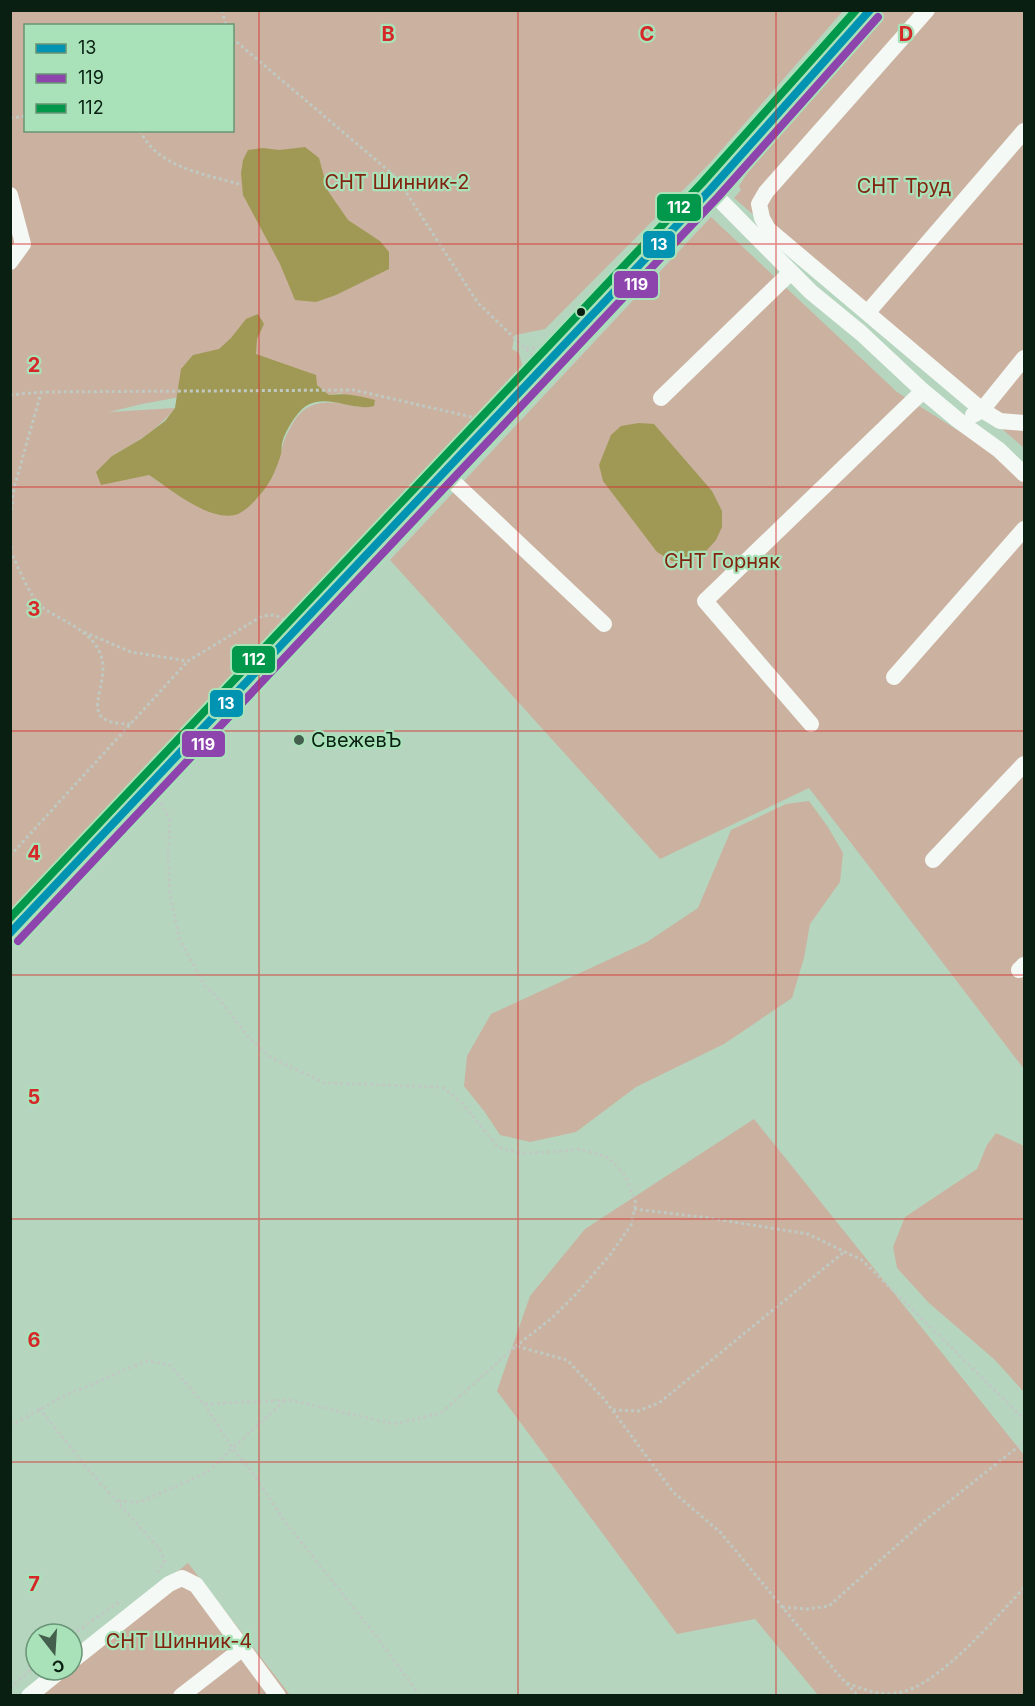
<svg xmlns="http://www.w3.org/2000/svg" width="1035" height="1706" viewBox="0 0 1035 1706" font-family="Inter,sans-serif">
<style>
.green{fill:#cbb19f;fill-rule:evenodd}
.water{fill:#a09955}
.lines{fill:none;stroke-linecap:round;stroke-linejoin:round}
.path{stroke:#bfc9c2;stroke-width:3;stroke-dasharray:3 3;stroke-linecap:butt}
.minor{stroke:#f4f9f5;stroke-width:16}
.bus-1-casing{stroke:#a9e2b9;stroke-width:12}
.bus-2-casing{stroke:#a9e2b9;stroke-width:12}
.bus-3-casing{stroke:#a9e2b9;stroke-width:12}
.bus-1{stroke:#0194b2;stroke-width:8}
.bus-2{stroke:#8e44ad;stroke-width:8}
.bus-3{stroke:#01984b;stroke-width:8}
.grid{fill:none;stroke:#d62828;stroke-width:1.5;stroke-opacity:0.55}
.bus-dot{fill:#081f11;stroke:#a9e2b9;stroke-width:2}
.poi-dot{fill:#455f4e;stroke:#a9e2b9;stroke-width:2}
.labels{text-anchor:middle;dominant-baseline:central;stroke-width:4.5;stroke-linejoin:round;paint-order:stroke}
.park-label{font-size:20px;fill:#82230f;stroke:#a9e2b9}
.poi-label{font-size:20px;fill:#081f11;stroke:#a9e2b9;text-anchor:start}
.grid-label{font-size:20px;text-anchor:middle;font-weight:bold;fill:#d62828;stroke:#a9e2b9;stroke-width:4.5;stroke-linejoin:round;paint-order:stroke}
.line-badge{stroke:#a9e2b9;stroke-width:2}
.badge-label{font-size:16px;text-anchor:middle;font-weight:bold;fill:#fff}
</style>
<rect width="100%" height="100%" fill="#b6d5bf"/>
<g class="green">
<path d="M11 11H843L710 163 545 329 515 335 512 349 519 353 522 365 11 914ZM26 26H232V130H26ZM308 373 317 385 329 395 341 393 359 407C334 401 308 397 293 423 287 433 283 441 281 453L163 485 149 475 135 477 112 456C136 442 158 430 175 408L109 412 142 404Z"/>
<polygon points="881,11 1024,11 1024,448 734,198 741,190 739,186 775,130"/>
<polygon points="711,217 897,392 1024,472 1024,1069 809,788 660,859 390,560"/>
<polygon points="809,801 828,827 843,853 840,882 810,924 804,958 792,998 724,1044 636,1087 576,1132 530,1142 500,1135 484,1111 464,1086 467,1056 491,1014 647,942 698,908 731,830 786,804"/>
<polygon points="754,1119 1024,1455 1024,1695 818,1695 755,1619 677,1634 497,1391 530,1296 585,1229"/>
<polygon points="996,1133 1024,1146 1024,1392 995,1360 929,1303 897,1268 893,1247 905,1217 977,1169 987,1145"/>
<polygon points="188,1563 290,1695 25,1696 56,1670 72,1670 72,1657"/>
</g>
<g class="water">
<polygon points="305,147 319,158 328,191 348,220 380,241 389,252 389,269 336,295 316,302 295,300 280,264 243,195 241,173 243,160 248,150 263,148 279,150"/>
<path d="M258 314 264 324 257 339 256 354 316 375 317 385 329 395C346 393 359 396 375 400L374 406C353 412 328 393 306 406 297 412 286 430 283 440 281 445 282 450 281 454 276 471 269 486 257 498 252 504 243 513 235 515 208 521 170 489 149 475L101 485 96 472 112 456 141 439 165 421 175 408 181 369 193 355 219 349 231 338 246 319Z"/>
<polygon points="639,423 654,424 712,491 722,511 722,527 716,540 707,550 688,561 672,561 657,552 603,481 599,465 611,435 621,426"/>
</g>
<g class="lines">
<g class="path">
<polyline points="222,10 226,26"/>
<polyline points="232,38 396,177 478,303 534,357"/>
<polyline points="10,118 26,116"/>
<path d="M140 130C156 167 204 174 239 184"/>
<polyline points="526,348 540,348"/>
<polyline points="10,395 41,392 354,390 476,418"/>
<polyline points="10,522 14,488 41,393"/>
<polyline points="10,540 12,551"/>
<path d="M10 550C18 566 29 596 42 607 61 621 90 629 100 653 114 686 70 724 131 724"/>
<polyline points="84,632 131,652 188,661 262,616 275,615 286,621"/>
<polyline points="157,798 162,804 170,821 168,855 170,895 180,940 205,986 221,1001 248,1037 270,1057 324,1083 442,1087 462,1103 498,1147 519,1153 554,1152 580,1149 609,1158 625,1175 636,1203 631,1225 610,1255 577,1293 552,1318 516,1346"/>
<polyline points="10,856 188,661"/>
<polyline points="634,1209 709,1218 808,1234 862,1260 1024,1419"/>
<polyline points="204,1404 233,1449 253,1473 283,1519 380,1641 420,1696"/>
<polyline points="39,1408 87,1468 158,1547 165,1561 157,1572"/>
<polyline points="613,1410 638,1411 659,1403 844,1252"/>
<polyline points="10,1426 62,1397 146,1361 170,1365 204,1404 290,1400 394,1424 441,1413 516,1346 567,1360 604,1399 673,1492 720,1532 837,1673 858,1696"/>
<polyline points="118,1501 140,1502 206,1473 285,1400"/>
<polyline points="782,1607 807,1609 829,1606 923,1522 1024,1442"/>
<polyline points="72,1635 119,1602"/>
<path d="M847 1683C863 1689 879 1696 897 1693 937 1688 996 1617 1024 1588"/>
<polyline points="10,1688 36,1665"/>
</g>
<g class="minor">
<polyline points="927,10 766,192 759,204 762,218 768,229 982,410 1000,421 1024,423"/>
<polyline points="710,190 811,292 861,333 923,391 959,421 999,450 1024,474"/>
<polyline points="10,195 23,244 10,262"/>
<polyline points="868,312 1024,131"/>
<polyline points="661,398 791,272"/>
<polyline points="973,415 982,410 1024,358"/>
<polyline points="444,473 604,624"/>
<polyline points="894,677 1024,529"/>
<polyline points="811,724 705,601 923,391"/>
<polyline points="933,860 1024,764"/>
<polyline points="10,934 710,190 870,10"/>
<polyline points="1019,970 1024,965"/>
<polyline points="72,1661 169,1584 182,1578 196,1585 278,1696"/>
<polyline points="29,1696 61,1670"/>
<polyline points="181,1696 243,1648"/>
</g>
<defs>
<polyline id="bus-1" points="10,933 710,190 870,10"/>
<polyline id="bus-2" points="18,941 718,197 878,17"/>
<polyline id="bus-3" points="10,918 702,183 856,10"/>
</defs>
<use href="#bus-1" class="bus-1-casing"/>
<use href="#bus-2" class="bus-2-casing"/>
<use href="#bus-3" class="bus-3-casing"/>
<use href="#bus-1" class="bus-1"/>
<use href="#bus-2" class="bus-2"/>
<use href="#bus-3" class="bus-3"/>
</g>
<path class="grid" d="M259 10V1696M518 10V1696M776 10V1696M10 244H1024M10 487H1024M10 731H1024M10 975H1024M10 1219H1024M10 1462H1024"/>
<circle class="bus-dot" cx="581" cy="312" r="5"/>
<circle class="poi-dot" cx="299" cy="740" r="6"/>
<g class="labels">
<g class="park-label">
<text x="397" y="182">СНТ Шинник-2</text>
<text x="904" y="186">СНТ Труд</text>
<text x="722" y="561">СНТ Горняк</text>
<text x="179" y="1641">СНТ Шинник-4</text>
</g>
<g class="poi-label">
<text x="311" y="740">СвежевЪ</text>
</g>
</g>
<g class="grid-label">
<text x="388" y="41">B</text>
<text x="647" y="41">C</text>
<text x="906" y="41">D</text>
<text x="34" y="372">2</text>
<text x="34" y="616">3</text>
<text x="34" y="860">4</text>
<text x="34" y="1104">5</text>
<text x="34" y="1347">6</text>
<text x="34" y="1591">7</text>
</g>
<g class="line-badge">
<rect x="656" y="193" width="46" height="29" rx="6" fill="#01984b"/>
<rect x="642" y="230" width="34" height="29" rx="6" fill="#0194b2"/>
<rect x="613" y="270" width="46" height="29" rx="6" fill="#8e44ad"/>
<rect x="231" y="645" width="45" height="29" rx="6" fill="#01984b"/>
<rect x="209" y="689" width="35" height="29" rx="6" fill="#0194b2"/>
<rect x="181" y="730" width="45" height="28" rx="6" fill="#8e44ad"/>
</g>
<g class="badge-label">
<text x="679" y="213">112</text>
<text x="659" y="250">13</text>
<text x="636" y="290">119</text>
<text x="254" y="665">112</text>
<text x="226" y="709">13</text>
<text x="203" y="750">119</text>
</g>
<rect width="1035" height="1706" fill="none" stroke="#081f11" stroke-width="24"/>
<rect x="24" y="24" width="210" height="108" fill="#a9e2b9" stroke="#699476" stroke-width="1.5"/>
<rect x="36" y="44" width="30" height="9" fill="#0194b2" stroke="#699476" stroke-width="1.5"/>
<text x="78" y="54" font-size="18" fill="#081f11">13</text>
<rect x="36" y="74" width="30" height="9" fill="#8e44ad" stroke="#699476" stroke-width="1.5"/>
<text x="78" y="84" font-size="18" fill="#081f11">119</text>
<rect x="36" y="104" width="30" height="9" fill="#01984b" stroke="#699476" stroke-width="1.5"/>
<text x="78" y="114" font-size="18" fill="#081f11">112</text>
<g transform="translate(54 1652) rotate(163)"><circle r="28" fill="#a9e2b9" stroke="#699476" stroke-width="1.5"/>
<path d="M0-4.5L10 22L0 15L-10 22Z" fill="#455f4e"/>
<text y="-9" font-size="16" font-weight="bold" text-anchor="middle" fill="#081f11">С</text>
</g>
</svg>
